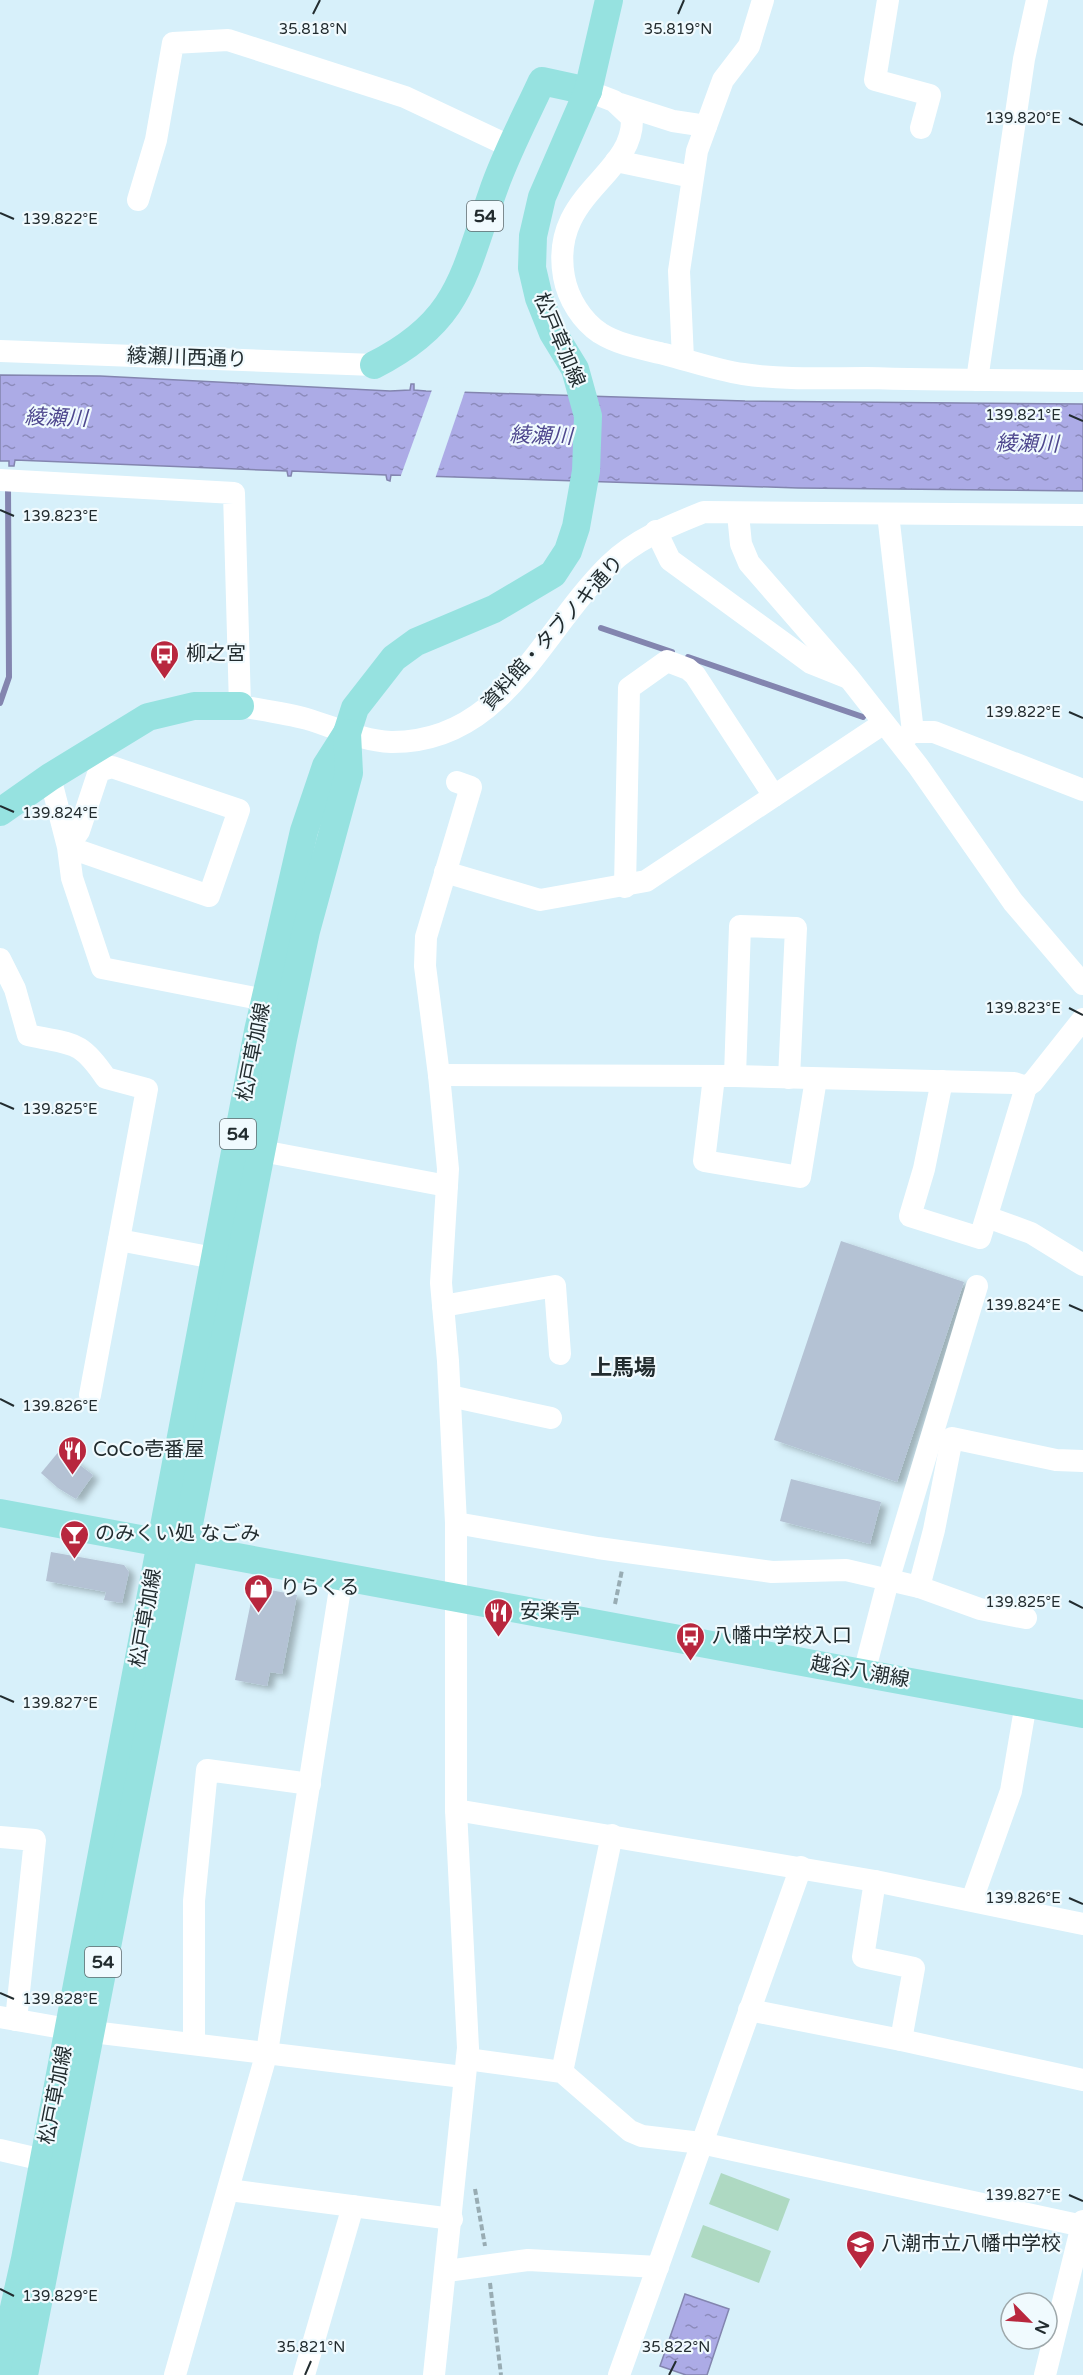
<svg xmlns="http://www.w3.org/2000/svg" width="1083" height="2375" viewBox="0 0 1083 2375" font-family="'Varela Round','Noto Sans JP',sans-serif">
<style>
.park{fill:#aed9c2}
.water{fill:url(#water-ripples);stroke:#8385af;stroke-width:1.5}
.pier{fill:#d7f0fa}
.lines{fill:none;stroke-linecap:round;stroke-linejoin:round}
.stream{stroke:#8385af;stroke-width:6}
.building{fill:#b4c2d4;filter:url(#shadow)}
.path{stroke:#98acb3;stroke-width:4;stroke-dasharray:6 3;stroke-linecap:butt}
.minor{stroke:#fff;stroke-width:22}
.major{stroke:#96e2e0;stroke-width:28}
.ticks{fill:none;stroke:#222c2f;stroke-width:2}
.labels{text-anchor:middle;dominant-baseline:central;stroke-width:4.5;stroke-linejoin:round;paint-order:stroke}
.shield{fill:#f0fafe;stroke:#606a6d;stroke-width:1.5}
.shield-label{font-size:18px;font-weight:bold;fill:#222c2f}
.street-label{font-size:20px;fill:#222c2f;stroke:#f0fafe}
.poi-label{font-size:20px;fill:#222c2f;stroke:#f0fafe;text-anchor:start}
.water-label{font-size:21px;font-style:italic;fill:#4e478e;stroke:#f0fafe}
.quarter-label{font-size:22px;font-weight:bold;fill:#222c2f;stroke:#f0fafe}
.ticks-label{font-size:15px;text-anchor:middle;fill:#222c2f;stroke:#f0fafe;stroke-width:4.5;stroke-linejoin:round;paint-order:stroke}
</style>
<defs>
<pattern id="water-ripples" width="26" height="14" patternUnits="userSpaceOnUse" patternTransform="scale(1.5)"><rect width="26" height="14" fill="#acabe6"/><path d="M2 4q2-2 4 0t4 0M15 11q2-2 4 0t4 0" fill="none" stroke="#8c8bbb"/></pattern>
<filter id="shadow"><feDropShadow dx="6" dy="4" stdDeviation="3" flood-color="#0004"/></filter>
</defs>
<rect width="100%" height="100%" fill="#d7f0fa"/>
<g class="park">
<polygon points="721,2173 790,2199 778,2231 709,2204"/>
<polygon points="703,2225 771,2251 759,2283 691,2257"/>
</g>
<g class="water">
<polygon points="0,375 100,376 390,391 410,390 411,384 414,384 414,390 426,391 745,401 1083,404 1083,491 798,488 391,475 390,481 387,480 386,475 292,471 291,476 288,476 287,471 15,460 14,466 9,466 9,461 0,461"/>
<polygon points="685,2294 729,2309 707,2375 686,2375 660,2366"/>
</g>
<polygon class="pier" points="433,387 466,388 435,479 400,478"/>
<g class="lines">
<g class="stream">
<polyline points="601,628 672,652"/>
<polyline points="688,657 863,717"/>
<polyline points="0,703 9,677 8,486"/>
</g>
</g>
<g class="building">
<polygon points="841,1241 964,1282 897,1482 774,1440"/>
<polygon points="60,1450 93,1475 76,1499 58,1488 41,1473"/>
<polygon points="791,1479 881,1502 870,1544 780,1521"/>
<polygon points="51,1552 124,1565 129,1572 122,1603 104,1600 106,1592 46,1581"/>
<polygon points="254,1587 297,1595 282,1674 270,1672 267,1686 235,1680"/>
</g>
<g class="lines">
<g class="path">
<polyline points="615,1604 622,1570"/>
<polyline points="475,2189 485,2246"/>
<polyline points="490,2283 501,2375"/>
</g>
<g class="minor">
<polyline points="888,0 875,80 930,95 921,128"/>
<path d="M588 91 614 101 632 118C634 177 549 193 564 277 568 299 582 321 600 333 619 345 643 349 664 354 691 361 716 370 743 374 783 380 825 378 866 378 938 380 1010 380 1083 381"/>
<polyline points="620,104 673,121 706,126"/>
<polyline points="616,161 692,177"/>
<polyline points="138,200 156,140 173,43 228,40 405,97 511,147"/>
<polyline points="0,351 374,365"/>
<polyline points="683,359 679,271 697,151 723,80 749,46 763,0"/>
<polyline points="977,380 1024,59 1037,0"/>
<path d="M0 480 234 493 240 706C262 710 285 713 307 719 334 727 362 741 391 742 503 743 540 633 609 565 636 539 669 526 704 512L1083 515"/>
<polyline points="738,514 741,544 749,563 849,678 918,766 1013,902 1083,984"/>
<polyline points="888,514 913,732"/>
<polyline points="656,531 670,560 811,663 846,677"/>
<polyline points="902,739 913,732 934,732 1083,790"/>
<polyline points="50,777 68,847 209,896 239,810 112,767 99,771 79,831 68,847 72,878 102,968 265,1000"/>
<polyline points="445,872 540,900 646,881 884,723"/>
<polyline points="625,887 629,688 667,661 688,669 695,675 774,796"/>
<path d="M0 959 15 989 28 1035C72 1045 79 1038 106 1078L147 1089 90 1395"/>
<polyline points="439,1075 735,1076 1014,1083 1026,1087 1033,1082 1083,1019"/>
<polyline points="735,1076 740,926 796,928 789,1078"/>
<polyline points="714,1077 704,1161 800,1177 816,1079"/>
<polyline points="942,1081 924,1169 910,1216 980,1238 1026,1087"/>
<polyline points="262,1151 447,1186"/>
<polyline points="987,1217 1031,1233 1083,1265"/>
<polyline points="119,1240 214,1258"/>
<polyline points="443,1306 555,1286 560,1354"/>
<polyline points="450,1396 551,1418"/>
<polyline points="456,1523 598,1548 772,1572 846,1570 919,1587 934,1530 952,1438 1056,1460 1083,1461"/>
<polyline points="919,1587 980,1609 1026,1618"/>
<polyline points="864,1673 888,1581 977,1286"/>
<polyline points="456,1810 875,1881 1083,1924"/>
<polyline points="0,1837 35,1840 16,2020"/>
<polyline points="875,1881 863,1957 914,1968 901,2040"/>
<polyline points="972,1900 1011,1791 1026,1703"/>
<polyline points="749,2010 901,2040 1083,2080"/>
<polyline points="0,2017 68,2029 463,2077"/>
<polyline points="194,2044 194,1901 207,1770 310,1784"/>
<polyline points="467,2059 562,2072 630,2131 642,2136 701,2143 1083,2226"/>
<polyline points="562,2072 612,1835"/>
<polyline points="0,2150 43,2160"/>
<polyline points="229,2190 452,2219"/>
<polyline points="447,2271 528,2260 658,2267"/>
<polyline points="175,2375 267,2052 342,1576"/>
<polyline points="304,2375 353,2206"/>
<polyline points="434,2375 468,2048 456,1810 456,1523 448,1361 441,1283 448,1169 439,1075 425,966 426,937 471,787 457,782"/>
<polyline points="619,2375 801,1867"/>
<polyline points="1045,2375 1083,2221"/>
</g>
<g class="major">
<path d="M374 365C459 322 463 277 492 194 505 155 525 118 542 81L588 91"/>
<polyline points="0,812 50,777 148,717 194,706 240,706"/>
<polyline points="0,1513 1083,1714"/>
<polyline points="0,2370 25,2259 258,1031 304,831 326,766 347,733 355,708 394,658 416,642 494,609 553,574 568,551 576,527 586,471 588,416 575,369 553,333 539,298 532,268 533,236 542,197 588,91 609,0"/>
<polyline points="24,2375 283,1039 306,931 349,773 347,733"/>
</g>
</g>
<path class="ticks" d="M313 14 320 0M678 14 684 0M1069 118 1083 125M0 213 14 219M1069 415 1083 421M0 510 14 516M1069 712 1083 718M0 806 14 812M1069 1008 1083 1015M0 1103 14 1109M1069 1305 1083 1311M0 1399 14 1406M1069 1601 1083 1608M0 1696 14 1702M1069 1898 1083 1904M0 1993 14 1999M1069 2195 1083 2201M0 2289 14 2296M305 2375 311 2361M669 2375 676 2361"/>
<defs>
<symbol id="bus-pin" viewBox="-11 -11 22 30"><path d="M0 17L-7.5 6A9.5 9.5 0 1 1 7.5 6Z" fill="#b8273e" stroke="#f0fafe"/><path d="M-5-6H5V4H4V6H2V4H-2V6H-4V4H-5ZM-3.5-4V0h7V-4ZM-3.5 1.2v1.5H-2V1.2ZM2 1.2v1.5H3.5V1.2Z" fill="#fff"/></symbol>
<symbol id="restaurant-pin" viewBox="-11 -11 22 30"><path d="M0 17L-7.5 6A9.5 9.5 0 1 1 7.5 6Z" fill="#b8273e" stroke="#f0fafe"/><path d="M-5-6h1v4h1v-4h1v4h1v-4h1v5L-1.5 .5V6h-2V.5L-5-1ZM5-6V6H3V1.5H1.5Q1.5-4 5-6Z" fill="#fff"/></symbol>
<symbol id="bar-pin" viewBox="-11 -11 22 30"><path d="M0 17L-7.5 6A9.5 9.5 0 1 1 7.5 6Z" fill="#b8273e" stroke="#f0fafe"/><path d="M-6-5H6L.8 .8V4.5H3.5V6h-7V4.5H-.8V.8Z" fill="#fff"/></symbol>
<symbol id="shop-pin" viewBox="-11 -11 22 30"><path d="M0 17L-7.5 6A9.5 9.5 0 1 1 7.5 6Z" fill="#b8273e" stroke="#f0fafe"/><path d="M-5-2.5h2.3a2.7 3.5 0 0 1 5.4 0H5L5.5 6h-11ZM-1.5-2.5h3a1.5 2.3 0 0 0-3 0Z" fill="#fff"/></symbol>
<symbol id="school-pin" viewBox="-11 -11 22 30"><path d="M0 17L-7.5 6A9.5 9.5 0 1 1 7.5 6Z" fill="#b8273e" stroke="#f0fafe"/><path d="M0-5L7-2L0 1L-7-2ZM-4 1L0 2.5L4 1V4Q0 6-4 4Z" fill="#fff"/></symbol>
</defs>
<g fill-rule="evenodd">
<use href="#bus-pin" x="148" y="638" width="33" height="45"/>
<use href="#restaurant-pin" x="56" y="1434" width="33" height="45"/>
<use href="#bar-pin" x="58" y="1518" width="33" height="45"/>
<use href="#shop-pin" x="242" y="1572" width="33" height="45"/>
<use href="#restaurant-pin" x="482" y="1596" width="33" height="45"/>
<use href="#bus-pin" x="674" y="1620" width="33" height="45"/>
<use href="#school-pin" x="844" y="2228" width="33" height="45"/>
</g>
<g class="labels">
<g class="shield">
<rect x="467" y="201" width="36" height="30" rx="4.5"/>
<rect x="220" y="1119" width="36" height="30" rx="4.5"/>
<rect x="85" y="1947" width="36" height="30" rx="4.5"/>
</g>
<g class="shield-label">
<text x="485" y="216">54</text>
<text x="238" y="1134">54</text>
<text x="103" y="1962">54</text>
</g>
<g class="street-label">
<text transform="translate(559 340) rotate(67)">松戸草加線</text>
<text transform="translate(187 358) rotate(2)">綾瀬川西通り</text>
<text transform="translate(553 633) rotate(-48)">資料館・タブノキ通り</text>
<text transform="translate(254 1052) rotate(-79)">松戸草加線</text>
<text transform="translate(146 1618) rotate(-80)">松戸草加線</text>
<text transform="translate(860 1672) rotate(10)">越谷八潮線</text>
<text transform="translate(56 2095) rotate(-79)">松戸草加線</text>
</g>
<g class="poi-label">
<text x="186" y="654">柳之宮</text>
<text x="93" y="1450">CoCo壱番屋</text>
<text x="95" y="1534">のみくい処 なごみ</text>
<text x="280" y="1588">りらくる</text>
<text x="520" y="1612">安楽亭</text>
<text x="712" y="1636">八幡中学校入口</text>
<text x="881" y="2244">八潮市立八幡中学校</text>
</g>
<g class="water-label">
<text transform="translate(56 418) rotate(2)">綾瀬川</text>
<text transform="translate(541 436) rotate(2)">綾瀬川</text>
<text transform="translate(1027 444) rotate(1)">綾瀬川</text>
</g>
<g class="quarter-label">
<text x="623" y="1368">上馬場</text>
</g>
</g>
<g class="ticks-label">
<text x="313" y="34">35.818°N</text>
<text x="678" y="34">35.819°N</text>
<text x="1023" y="123">139.820°E</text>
<text x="60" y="224">139.822°E</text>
<text x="1023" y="420">139.821°E</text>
<text x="60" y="521">139.823°E</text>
<text x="1023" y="717">139.822°E</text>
<text x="60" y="818">139.824°E</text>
<text x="1023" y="1013">139.823°E</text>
<text x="60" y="1114">139.825°E</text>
<text x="1023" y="1310">139.824°E</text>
<text x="60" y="1411">139.826°E</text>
<text x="1023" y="1607">139.825°E</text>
<text x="60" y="1708">139.827°E</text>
<text x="1023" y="1903">139.826°E</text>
<text x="60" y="2004">139.828°E</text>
<text x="1023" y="2200">139.827°E</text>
<text x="60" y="2301">139.829°E</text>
<text x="311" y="2352">35.821°N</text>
<text x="676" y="2352">35.822°N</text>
</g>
<g transform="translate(1029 2321) rotate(115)"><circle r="28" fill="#f0fafe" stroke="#9ea8ab" stroke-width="1.5"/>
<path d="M0-4.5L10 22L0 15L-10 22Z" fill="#b8273e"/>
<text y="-9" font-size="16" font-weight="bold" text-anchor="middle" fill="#222c2f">N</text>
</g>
</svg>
